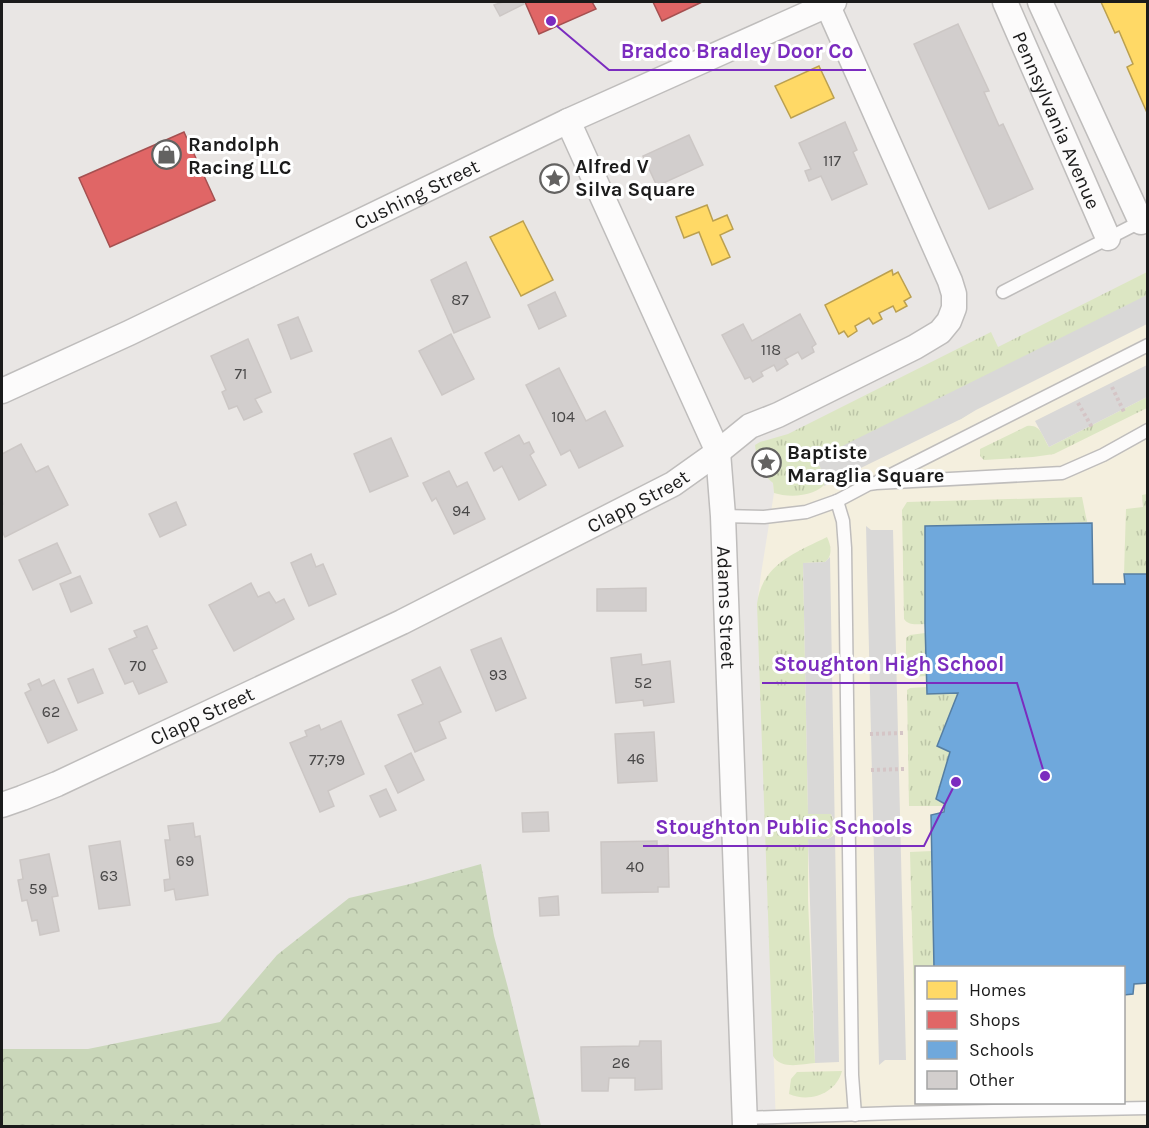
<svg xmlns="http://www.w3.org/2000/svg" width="1149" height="1128" viewBox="0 0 1149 1128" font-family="Karla,sans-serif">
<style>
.education{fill:#f4efde;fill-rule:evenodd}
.grass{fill:url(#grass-tufts)}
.forest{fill:url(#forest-crowns)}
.parking{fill:#d9d8d7}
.homes{fill:#ffd966;stroke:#bba050;stroke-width:1.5}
.shops{fill:#e06666;stroke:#a55050;stroke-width:1.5}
.schools{fill:#6fa8dc;stroke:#567ea2;stroke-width:1.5}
.building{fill:#d2cecd;stroke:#ccc7c5;stroke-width:1.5}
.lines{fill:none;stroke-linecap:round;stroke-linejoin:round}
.lane-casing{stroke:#bfbdbc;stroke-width:15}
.street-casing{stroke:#bfbdbc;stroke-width:27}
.path{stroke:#d5c5c6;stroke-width:4;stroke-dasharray:3 3;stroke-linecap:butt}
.lane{stroke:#fcfbfb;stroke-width:12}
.street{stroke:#fcfbfb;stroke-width:24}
.labels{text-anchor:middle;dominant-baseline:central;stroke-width:6;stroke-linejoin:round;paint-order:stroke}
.number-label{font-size:16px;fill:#494848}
.street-label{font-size:20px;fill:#1b1b1b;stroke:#fff}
.poi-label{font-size:20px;font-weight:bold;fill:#1b1b1b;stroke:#fff;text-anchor:start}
.leader{fill:none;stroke:#7b2cbf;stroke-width:2}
.callout-dot{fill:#7b2cbf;stroke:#fff;stroke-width:2}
.callout-label{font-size:21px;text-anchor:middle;font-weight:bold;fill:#7b2cbf;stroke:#fff;stroke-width:6;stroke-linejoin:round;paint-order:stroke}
</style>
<defs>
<pattern id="grass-tufts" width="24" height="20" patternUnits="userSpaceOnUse" patternTransform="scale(1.5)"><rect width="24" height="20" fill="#dce6c3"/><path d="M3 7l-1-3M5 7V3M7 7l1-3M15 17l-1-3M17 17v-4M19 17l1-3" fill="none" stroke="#bcc5a7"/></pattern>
<pattern id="forest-crowns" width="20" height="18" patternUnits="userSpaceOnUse" patternTransform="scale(1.5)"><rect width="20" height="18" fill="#cad7ba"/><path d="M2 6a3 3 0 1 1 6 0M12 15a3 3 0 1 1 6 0" fill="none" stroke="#adb89f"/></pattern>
</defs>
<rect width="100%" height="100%" fill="#e9e6e4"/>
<path class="education" d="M1147 272V1126H776L758 597 761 574 774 493 773 483 763 473ZM916 968H1124V1102H916Z"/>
<g class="grass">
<path d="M1147 272V296L961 419 816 459 827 481C818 497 789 498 774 493L773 483C760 473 757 461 755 445L760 442 788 434 991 332 998 347Z"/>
<path d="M1147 397V408L1054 454 1033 457 984 460 980 456V449L1027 426C1041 424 1042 436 1049 447Z"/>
<polygon points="1147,494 1147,574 1124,574 1126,509 1143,507 1142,495"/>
<path d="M1082 497 1087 522 925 526V624C916 624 909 626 904 619L902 510 907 502Z"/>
<path d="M827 537C831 545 833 556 825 562L803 563 808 813 831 814C833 819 833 823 834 828 835 843 818 839 808 839V900L815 1063C802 1064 781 1070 773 1056L757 604C762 564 795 553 827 537Z"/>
<polygon points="925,633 927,676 909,677 906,674 906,638 910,635"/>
<polygon points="927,687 928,694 958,693 950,752 936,799 945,804 945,806 909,806 907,690 910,688"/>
<polygon points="932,851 934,967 916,968 916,1075 910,852"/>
<path d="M842 1071C836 1094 809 1103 789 1094L791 1079 797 1072Z"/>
</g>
<polygon class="forest" points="481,864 494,936 508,988 541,1126 2,1126 2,1049 88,1049 220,1022 277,955 349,898 410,884"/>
<g class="parking">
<polygon points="1147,295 1147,324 976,410 961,419 824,486 826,479 816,459"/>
<polygon points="1147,365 1147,397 1049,447 1035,421"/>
<polygon points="866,526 871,530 893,530 906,1060 885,1060 879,1065"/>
<polygon points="830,557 839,1062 815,1063 808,839 828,839 833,836 834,833 833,818 831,814 808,814 803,563 825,562"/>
</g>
<g class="homes">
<polygon points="1101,2 1148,2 1148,115 1127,67 1133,64 1119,31 1115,33"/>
<polygon points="819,66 834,98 791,118 775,86"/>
<polygon points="707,205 713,221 727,215 733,229 720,235 730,257 712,265 699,232 684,238 676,217"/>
<polygon points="523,221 553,280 521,296 490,237"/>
<polygon points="892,270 893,275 898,272 911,297 904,301 907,306 896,312 893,306 879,313 882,319 873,324 869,318 855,326 857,331 848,337 844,331 839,334 825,305"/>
</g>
<g class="shops">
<polygon points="525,2 592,2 596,9 539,34"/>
<polygon points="653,2 702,2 662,21"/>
<polygon points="184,132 215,200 110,247 79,178"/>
</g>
<polygon class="schools" points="1092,523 1093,584 1125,584 1124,574 1148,574 1148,983 1134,984 1133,994 1124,995 1124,968 934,968 931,815 944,812 945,804 936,799 950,752 937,746 958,693 927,694 925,624 925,526"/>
<g class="building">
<polygon points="503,2 522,2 524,4 500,16 494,5"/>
<polygon points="958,24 989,91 984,92 999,126 1003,124 1033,189 989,209 914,44"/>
<polygon points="845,122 857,150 853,152 867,184 832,200 821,176 809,181 805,171 811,169 799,143"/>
<polygon points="689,135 703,165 657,186 643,156"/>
<polygon points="466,262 490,317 454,333 431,280"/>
<polygon points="555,292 566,316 539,329 528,305"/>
<polygon points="800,314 816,344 812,347 814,352 802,359 798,352 785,359 788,364 777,371 774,365 761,372 763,376 753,382 750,377 745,379 722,335 743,324 752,341"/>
<polygon points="298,317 312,351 291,359 278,325"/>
<polygon points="451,334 474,379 442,395 419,351"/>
<polygon points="248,339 271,392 255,399 262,412 244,420 237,406 229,409 222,392 226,390 211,356"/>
<polygon points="559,368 586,421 605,411 623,446 579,468 570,450 561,455 526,385"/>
<polygon points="519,435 524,444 529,442 534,452 530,455 546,485 519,500 502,466 494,471 485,453"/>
<polygon points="391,438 408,476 370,492 354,454"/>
<polygon points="21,444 36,472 48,466 68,505 5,537 2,531 2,505 3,504 2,501 2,454"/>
<polygon points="449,471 457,487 467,482 485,519 454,534 436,498 432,501 423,483"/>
<polygon points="176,502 186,525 160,537 149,514"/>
<polygon points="57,543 71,573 33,590 19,560"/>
<polygon points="311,554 316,567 323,564 336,594 309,606 291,563"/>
<polygon points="80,576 92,603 71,612 60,584"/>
<polygon points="251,583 258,597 269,592 276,603 284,599 294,619 234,651 209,605"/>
<polygon points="646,588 646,611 597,611 597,589"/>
<polygon points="147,626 157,648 152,650 167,682 139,694 133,681 125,684 109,649 137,637 134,631"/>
<polygon points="501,638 526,698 496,711 471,650"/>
<polygon points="641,654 642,665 670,661 674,702 644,706 643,700 616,703 611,658"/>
<polygon points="440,667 461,712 439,722 446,738 415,752 398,715 423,704 412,680"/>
<polygon points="93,669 103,693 78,703 68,679"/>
<polygon points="39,679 42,686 54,680 77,730 48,743 25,693 31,690 28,684"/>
<polygon points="341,721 364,774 328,791 334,806 320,812 290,743 307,736 305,731 319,725 321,730"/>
<polygon points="654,732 657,781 618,783 615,734"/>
<polygon points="411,753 424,780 398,793 385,766"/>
<polygon points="386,789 396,810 380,817 370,796"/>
<polygon points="548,812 549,831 523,832 522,813"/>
<polygon points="193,823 195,837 200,836 208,895 176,900 174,889 165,891 164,880 170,879 165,840 170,840 168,826"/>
<polygon points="120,841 130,905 99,909 89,846"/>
<polygon points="657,841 657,846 668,845 669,887 658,887 658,892 602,893 601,842"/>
<polygon points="49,854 58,896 52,897 59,931 40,935 37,920 32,921 27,900 22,901 18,880 23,879 20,860"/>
<polygon points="558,896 559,915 540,916 539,898"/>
<polygon points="640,1041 661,1041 662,1089 635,1090 635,1078 609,1078 608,1091 582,1091 581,1047 639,1046"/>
</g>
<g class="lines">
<defs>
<g id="lane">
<polyline points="1003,292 1144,220"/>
<polyline points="879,481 1148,345"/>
<polyline points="837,501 843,521 845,548 852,1075 855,1115"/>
<polyline points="723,516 764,517 806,512 837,501 869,484 876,483 1062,473 1103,455 1148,430"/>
<polyline points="745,1118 895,1113 1148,1108"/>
</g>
<g id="street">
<path id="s1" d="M1005 2 1108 238"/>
<polyline points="1040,2 1141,222"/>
<path id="s2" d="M568 121 718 452 723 516 745 1126"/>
<path id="s3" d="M2 391 129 333 568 121 834 2"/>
<path id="s4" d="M2 805 22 798 57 784 402 622 673 484 718 452 750 426 778 415 915 347 940 332 949 321 954 308V294L950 281 827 4"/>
</g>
</defs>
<use href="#lane" class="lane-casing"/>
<use href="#street" class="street-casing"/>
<g class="path">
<polyline points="1112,387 1125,414"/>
<polyline points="1078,403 1093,429"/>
<polyline points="870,734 903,733"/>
<polyline points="871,770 904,769"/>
</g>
<use href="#lane" class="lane"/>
<use href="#street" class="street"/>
</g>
<defs>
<symbol id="shop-ring" viewBox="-11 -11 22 22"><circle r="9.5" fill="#fff" stroke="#636261" stroke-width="1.5"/><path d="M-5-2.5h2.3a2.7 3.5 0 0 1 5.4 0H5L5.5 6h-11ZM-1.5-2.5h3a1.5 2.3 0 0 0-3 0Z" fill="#636261"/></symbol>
<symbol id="sight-ring" viewBox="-11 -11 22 22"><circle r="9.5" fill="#fff" stroke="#636261" stroke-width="1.5"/><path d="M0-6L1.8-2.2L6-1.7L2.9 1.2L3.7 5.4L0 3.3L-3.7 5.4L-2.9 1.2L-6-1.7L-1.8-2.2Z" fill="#636261"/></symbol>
</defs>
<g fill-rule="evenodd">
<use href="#shop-ring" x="150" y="138" width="33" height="33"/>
<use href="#sight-ring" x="538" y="162" width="33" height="33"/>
<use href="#sight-ring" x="750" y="446" width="33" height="33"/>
</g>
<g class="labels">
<g class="number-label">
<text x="832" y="160">117</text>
<text x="460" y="299">87</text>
<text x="771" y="349">118</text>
<text x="241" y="373">71</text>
<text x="563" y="416">104</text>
<text x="461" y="510">94</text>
<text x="138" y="665">70</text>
<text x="498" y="674">93</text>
<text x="643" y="682">52</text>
<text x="51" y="711">62</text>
<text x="636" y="758">46</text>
<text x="327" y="759">77;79</text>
<text x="185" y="860">69</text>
<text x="635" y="866">40</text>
<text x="109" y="875">63</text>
<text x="38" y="888">59</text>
<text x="621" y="1062">26</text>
</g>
<g class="street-label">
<text stroke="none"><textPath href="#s1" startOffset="129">Pennsylvania Avenue</textPath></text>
<text stroke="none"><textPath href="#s3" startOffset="459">Cushing Street</textPath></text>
<text stroke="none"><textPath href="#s4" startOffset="705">Clapp Street</textPath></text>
<text stroke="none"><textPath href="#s2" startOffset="519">Adams Street</textPath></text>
<text stroke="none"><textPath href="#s4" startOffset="219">Clapp Street</textPath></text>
</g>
<g class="poi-label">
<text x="188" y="144">Randolph<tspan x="188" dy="23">Racing LLC</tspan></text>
<text x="575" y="166">Alfred V<tspan x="575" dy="23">Silva Square</tspan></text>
<text x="787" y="452">Baptiste<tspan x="787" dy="23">Maraglia Square</tspan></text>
</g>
</g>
<path class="leader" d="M551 21L609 70H866M1045 776L1017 683H762M956 782L924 846H643"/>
<g class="callout-dot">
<circle cx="551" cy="21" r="6"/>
<circle cx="1045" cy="776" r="6"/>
<circle cx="956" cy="782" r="6"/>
</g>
<g class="callout-label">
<text x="737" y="58">Bradco Bradley Door Co</text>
<text x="889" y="671">Stoughton High School</text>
<text x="784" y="834">Stoughton Public Schools</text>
</g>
<rect width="1149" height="1128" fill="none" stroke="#1b1b1b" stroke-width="6"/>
<rect x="915" y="966" width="210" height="138" fill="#ffffff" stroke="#a4a4a4" stroke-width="1.5"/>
<rect x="927" y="981" width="30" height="18" fill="#ffd966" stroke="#a4a4a4" stroke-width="1.5"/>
<text x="969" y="996" font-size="18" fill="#1b1b1b">Homes</text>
<rect x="927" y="1011" width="30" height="18" fill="#e06666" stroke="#a4a4a4" stroke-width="1.5"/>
<text x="969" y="1026" font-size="18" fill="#1b1b1b">Shops</text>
<rect x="927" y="1041" width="30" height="18" fill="#6fa8dc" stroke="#a4a4a4" stroke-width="1.5"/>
<text x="969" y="1056" font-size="18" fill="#1b1b1b">Schools</text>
<rect x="927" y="1071" width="30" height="18" fill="#d2cecd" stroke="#a4a4a4" stroke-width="1.5"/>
<text x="969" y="1086" font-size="18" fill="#1b1b1b">Other</text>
</svg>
